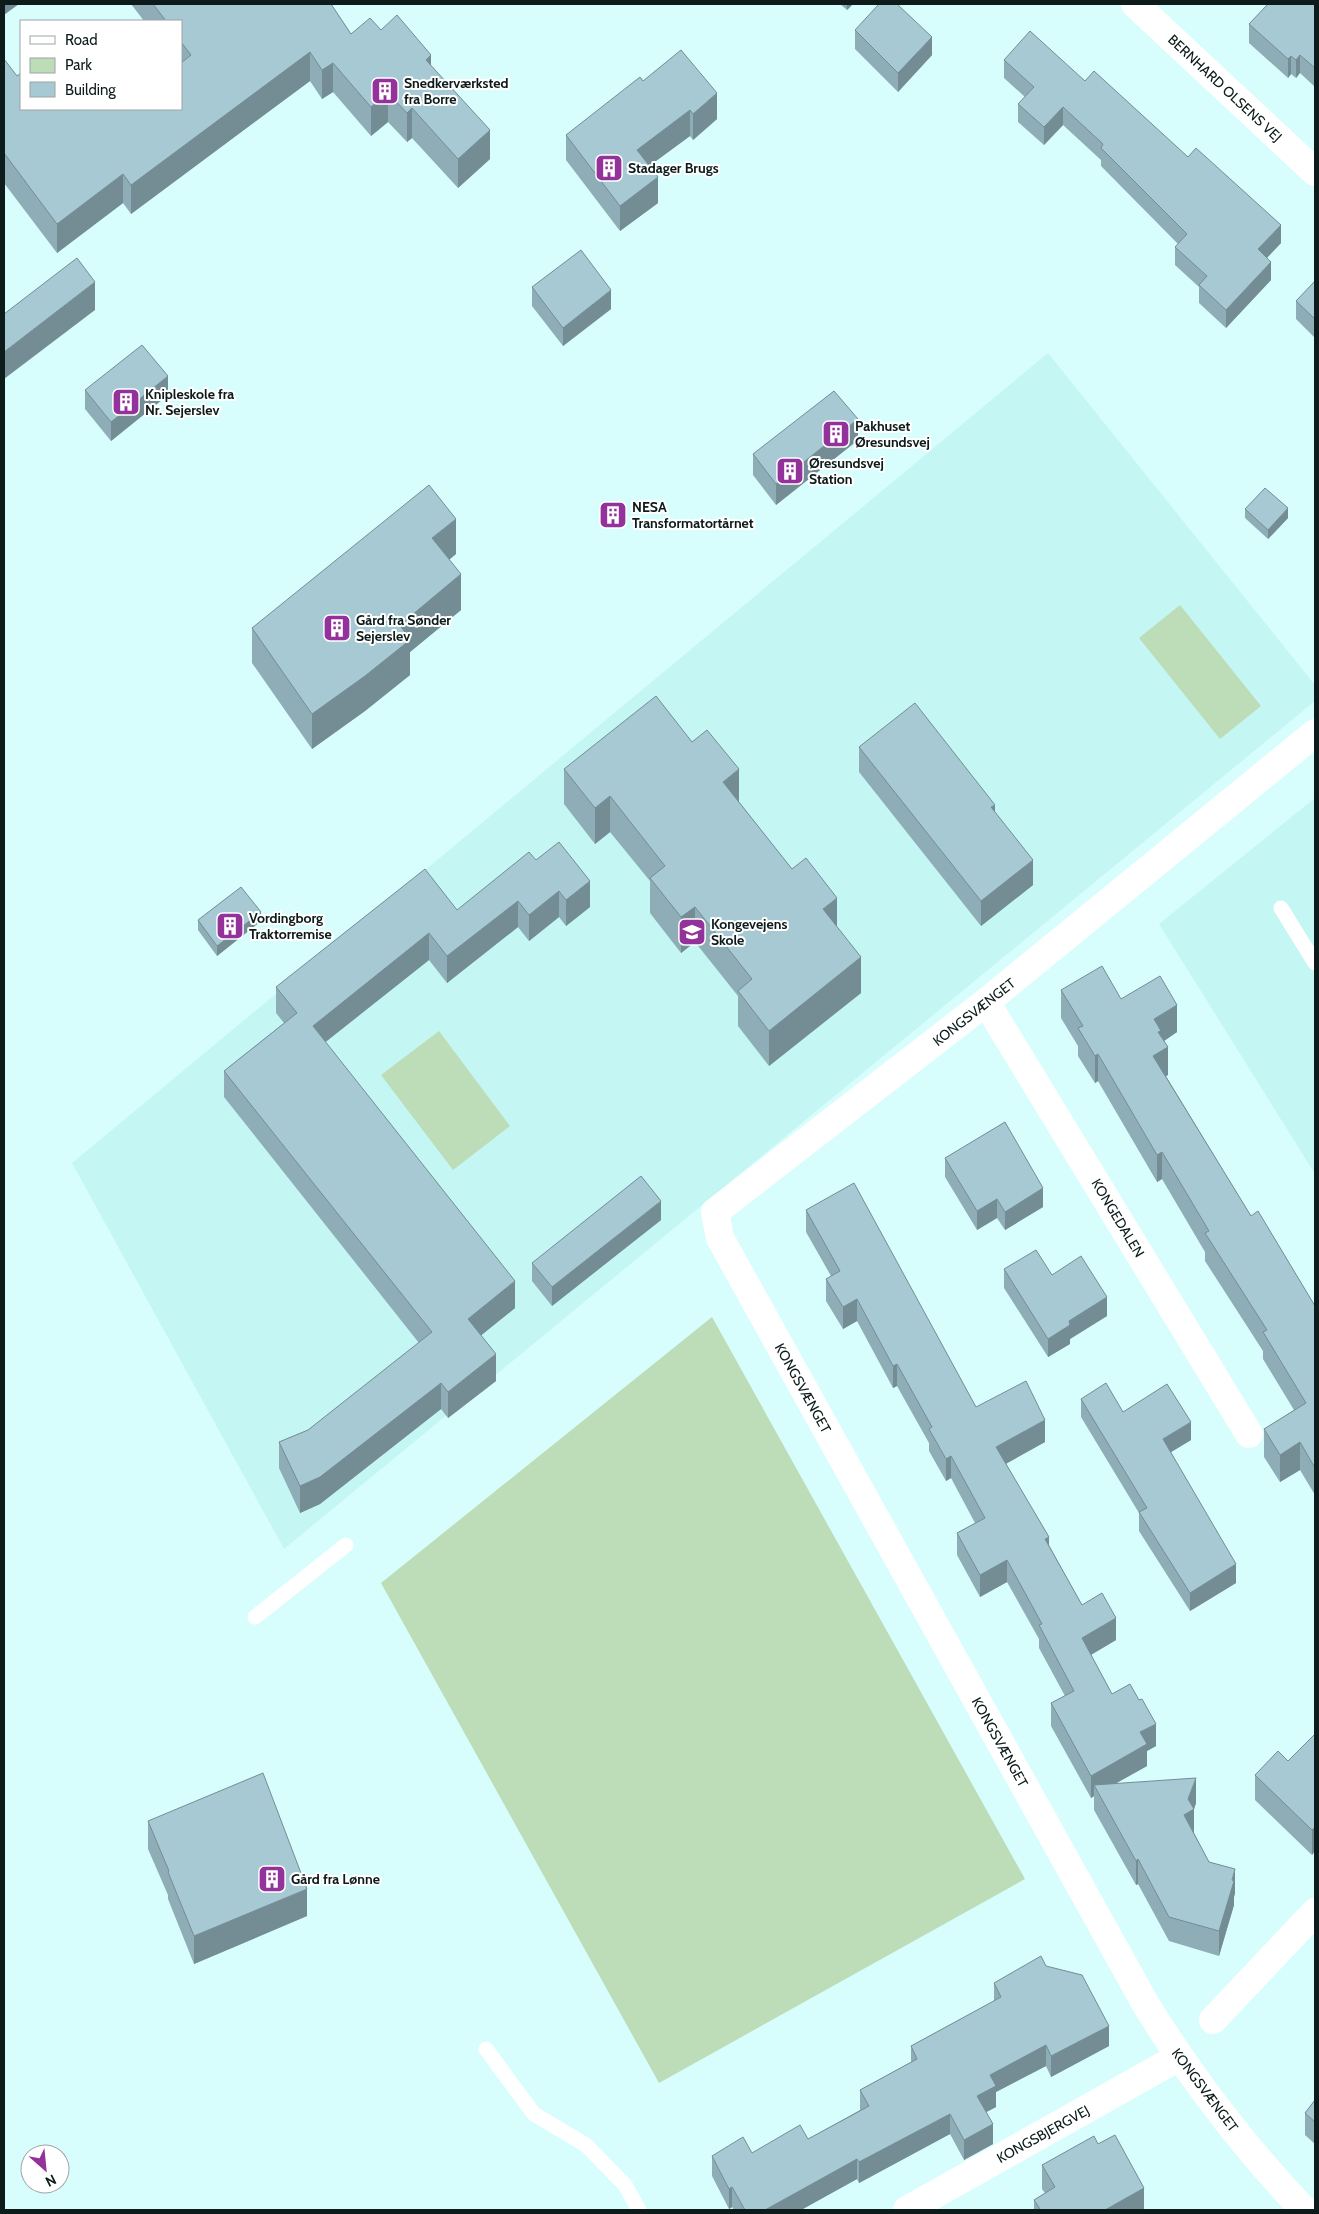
<svg xmlns="http://www.w3.org/2000/svg" width="1319" height="2214" viewBox="0 0 1319 2214" font-family="Cabin,sans-serif">
<style>
.built{fill:#c4f6f4}
.park{fill:#bdddb8}
.lines{fill:none;stroke-linecap:round;stroke-linejoin:round}
.service{stroke:#fff;stroke-width:15}
.minor{stroke:#fff;stroke-width:28}
.wall{fill:#8fadb6}
.shaded-wall{fill:#748d94}
.building{fill:#a6c9d4;stroke:#748d94}
.labels{text-anchor:middle;dominant-baseline:central;stroke-width:4;stroke-linejoin:round;paint-order:stroke}
.poi-label{font-size:14px;font-weight:bold;fill:#0d1c1b;stroke:#fff;text-anchor:start}
.street-label{font-size:14px;fill:#0d1c1b;stroke:#fff}
</style>
<rect width="100%" height="100%" fill="#d7fefd"/>
<g class="built">
<polygon points="1048,353 1315,685 1315,701 284,1549 72,1163"/>
<polygon points="1315,798 1315,1174 1159,924"/>
</g>
<g class="park">
<polygon points="1180,605 1261,706 1220,739 1139,638"/>
<polygon points="439,1031 510,1126 453,1170 381,1075"/>
<polygon points="712,1317 1025,1879 659,2083 381,1583"/>
</g>
<g class="lines">
<g class="service">
<polyline points="1281,908 1315,963"/>
<polyline points="255,1617 346,1545"/>
<polyline points="486,2049 534,2114 586,2145 625,2185 639,2210"/>
</g>
<g class="minor">
<polyline points="1135,4 1315,172"/>
<polyline points="986,1002 1249,1434"/>
<polyline points="1213,2020 1315,1912"/>
<polyline points="907,2210 1179,2057"/>
<path d="M1304 2210C1244 2147 1191 2078 1145 2003L720 1238 715 1212 986 1002 1315 733"/>
</g>
</g>
<g class="wall">
<polygon points="131,4 331,4 351,34 381,30 431,66 490,159 458,188 412,138 407,142 388,122 371,136 333,92 322,99 310,81 131,214 123,203 57,253 4,183 4,59 21,109 181,109 181,21 144,21"/>
<polygon points="840,4 853,4 847,10"/>
<polygon points="1315,4 1315,87 1300,73 1296,78 1291,74 1288,78 1249,43 1249,24"/>
<polygon points="855,30 932,55 898,92 855,49"/>
<polygon points="1004,60 1085,81 1281,243 1267,258 1271,280 1226,328 1199,303 1199,287 1175,265 1175,247 1178,244 1101,166 1101,160 1063,125 1044,145 1018,122 1018,104 1025,97 1004,78"/>
<polygon points="643,81 717,119 693,140 690,136 649,166 658,203 620,231 566,160 566,135"/>
<polygon points="1315,281 1315,338 1296,319 1296,301"/>
<polygon points="532,287 611,309 563,346 532,306"/>
<polygon points="85,390 168,395 111,441 85,409"/>
<polygon points="858,440 776,505 753,475 753,454"/>
<polygon points="1245,509 1288,518 1268,539 1245,518"/>
<polygon points="456,554 449,560 461,610 410,652 410,675 365,711 312,749 252,663 252,628"/>
<polygon points="859,747 995,812 1033,885 981,926 859,772"/>
<polygon points="564,769 739,802 837,927 861,993 769,1066 738,1026 738,996 695,942 681,953 650,913 650,881 610,832 595,844 564,804"/>
<polygon points="536,860 590,907 566,926 559,917 529,941 518,927 447,983 429,960 325,1042 515,1308 481,1335 496,1381 448,1418 441,1409 320,1504 300,1513 279,1468 279,1442 308,1430 419,1343 224,1097 224,1071 284,1023 276,1013 276,987 457,910"/>
<polygon points="198,920 261,921 217,956 198,930"/>
<polygon points="1061,990 1121,999 1177,1032 1164,1041 1168,1075 1166,1076 1251,1216 1315,1306 1315,1495 1300,1470 1280,1482 1264,1457 1264,1429 1294,1410 1263,1359 1263,1351 1205,1261 1205,1252 1162,1179 1157,1182 1098,1081 1095,1083 1078,1056 1078,1046 1061,1018"/>
<polygon points="945,1158 1043,1207 1005,1230 997,1218 977,1230 945,1177"/>
<polygon points="806,1210 976,1407 1045,1442 1006,1464 1049,1545 1082,1605 1116,1640 1091,1655 1112,1694 1156,1746 1147,1751 1147,1766 1116,1783 1196,1803 1194,1809 1194,1833 1209,1862 1235,1893 1234,1897 1234,1905 1219,1956 1169,1941 1138,1884 1136,1885 1094,1810 1094,1796 1091,1798 1051,1726 1051,1703 1065,1696 1039,1648 1039,1639 1007,1582 980,1597 957,1555 957,1533 975,1523 951,1478 946,1481 929,1451 929,1443 897,1386 893,1388 857,1321 843,1329 826,1301 826,1279 831,1276 806,1232"/>
<polygon points="661,1220 552,1306 532,1281 532,1263"/>
<polygon points="1004,1269 1052,1275 1107,1316 1070,1339 1070,1344 1048,1357 1004,1288"/>
<polygon points="1081,1399 1123,1412 1191,1440 1171,1452 1236,1583 1190,1611 1139,1531 1139,1513 1081,1417"/>
<polygon points="1315,1734 1315,1851 1312,1855 1255,1800 1255,1775 1288,1761"/>
<polygon points="148,1821 307,1916 194,1964 168,1899 168,1895 148,1849"/>
<polygon points="1046,1966 1109,2046 1051,2077 1046,2066 996,2092 996,2107 986,2112 993,2144 964,2160 950,2134 859,2183 857,2179 801,2210 734,2210 732,2207 729,2209 712,2176 712,2156 752,2153 808,2139 860,2110 860,2090 911,2062 911,2046 994,2001 994,1983"/>
<polygon points="1315,2100 1315,2144 1305,2135 1305,2113"/>
<polygon points="1098,2144 1144,2210 1034,2210 1034,2200 1045,2193 1042,2189 1042,2165"/>
</g>
<g class="shaded-wall">
<polygon points="4,4 19,4 4,15"/>
<polygon points="847,4 853,4 847,10"/>
<polygon points="932,37 932,55 898,92 898,73"/>
<polygon points="310,52 310,81 131,214 131,185"/>
<polygon points="431,55 431,85 426,60"/>
<polygon points="1300,55 1300,73 1296,78 1296,60"/>
<polygon points="1291,56 1291,74 1288,78 1288,59"/>
<polygon points="333,63 333,92 322,99 322,70"/>
<polygon points="388,93 388,122 371,136 371,107"/>
<polygon points="717,93 717,119 693,140 693,114"/>
<polygon points="1063,107 1063,125 1044,145 1044,127"/>
<polygon points="412,108 412,138 407,142 407,113"/>
<polygon points="690,110 690,136 637,175 637,150"/>
<polygon points="490,130 490,159 458,188 458,159"/>
<polygon points="123,174 123,203 57,253 57,224"/>
<polygon points="658,177 658,203 620,231 620,206"/>
<polygon points="1281,225 1281,243 1258,267 1258,249"/>
<polygon points="1271,262 1271,280 1226,328 1226,310"/>
<polygon points="95,282 95,310 4,379 4,352"/>
<polygon points="611,290 611,309 563,346 563,328"/>
<polygon points="168,376 168,395 111,441 111,422"/>
<polygon points="858,419 858,440 776,505 776,484"/>
<polygon points="1288,508 1288,518 1268,539 1268,530"/>
<polygon points="456,519 456,554 432,573 432,538"/>
<polygon points="461,574 461,610 410,652 410,675 365,711 312,749 312,714 400,625"/>
<polygon points="739,769 739,804 723,782"/>
<polygon points="610,796 610,832 595,844 595,808"/>
<polygon points="995,805 995,830 991,807"/>
<polygon points="1033,860 1033,885 981,926 981,901"/>
<polygon points="590,881 590,907 566,926 566,900"/>
<polygon points="559,891 559,917 529,941 529,915"/>
<polygon points="837,898 837,933 823,909"/>
<polygon points="518,901 518,927 447,983 447,956"/>
<polygon points="695,907 695,942 681,953 681,917"/>
<polygon points="261,912 261,921 217,956 217,946"/>
<polygon points="429,933 429,960 313,1052 313,1026"/>
<polygon points="861,957 861,993 769,1066 769,1031"/>
<polygon points="1177,1005 1177,1032 1161,1043 1168,1047 1168,1075 1153,1083 1154,1019"/>
<polygon points="1098,1054 1098,1081 1095,1083 1095,1056"/>
<polygon points="1162,1152 1162,1179 1157,1182 1157,1155"/>
<polygon points="1043,1188 1043,1207 1005,1230 1005,1212"/>
<polygon points="997,1199 997,1218 977,1230 977,1211"/>
<polygon points="661,1201 661,1220 552,1306 552,1287"/>
<polygon points="515,1281 515,1308 468,1346 468,1319"/>
<polygon points="1107,1297 1107,1316 1070,1339 1070,1344 1048,1357 1048,1339 1069,1321"/>
<polygon points="857,1299 857,1321 843,1329 843,1307"/>
<polygon points="496,1354 496,1381 448,1418 448,1392"/>
<polygon points="897,1364 897,1386 893,1388 893,1366"/>
<polygon points="441,1383 441,1409 320,1504 300,1513 300,1486"/>
<polygon points="1045,1420 1045,1442 996,1469 996,1447"/>
<polygon points="1191,1422 1191,1440 1163,1457 1163,1439"/>
<polygon points="1300,1442 1300,1470 1280,1482 1280,1455"/>
<polygon points="951,1456 951,1478 946,1481 946,1459"/>
<polygon points="1049,1537 1049,1559 1045,1539"/>
<polygon points="1007,1560 1007,1582 980,1597 980,1575"/>
<polygon points="1236,1564 1236,1583 1190,1611 1190,1593"/>
<polygon points="1116,1618 1116,1640 1082,1660 1082,1638"/>
<polygon points="1156,1724 1156,1746 1147,1751 1147,1766 1099,1793 1094,1785 1094,1796 1091,1798 1091,1776 1140,1732"/>
<polygon points="1196,1778 1196,1803 1194,1809 1194,1834 1184,1815 1188,1799"/>
<polygon points="1315,1827 1315,1851 1312,1855 1312,1830"/>
<polygon points="1138,1859 1138,1884 1136,1885 1136,1861"/>
<polygon points="1235,1869 1235,1893 1234,1897 1234,1905 1219,1956 1219,1931"/>
<polygon points="307,1889 307,1916 194,1964 194,1936"/>
<polygon points="1109,2026 1109,2046 1051,2077 1051,2056"/>
<polygon points="1046,2045 1046,2066 996,2092 996,2107 977,2117 977,2096 990,2075"/>
<polygon points="950,2114 950,2134 859,2183 859,2162"/>
<polygon points="993,2124 993,2144 964,2160 964,2140"/>
<polygon points="857,2159 857,2179 801,2210 765,2210"/>
<polygon points="732,2187 732,2207 729,2209 729,2189"/>
<polygon points="1144,2188 1144,2210 1105,2210"/>
</g>
<g class="building">
<polygon points="153,4 331,4 351,34 370,18 381,30 397,15 431,55 426,60 490,130 458,159 412,108 407,113 388,93 371,107 333,63 322,70 310,52 131,185 123,174 57,224 4,153 4,59 17,76 21,73 21,109 181,109 181,63 191,55 181,42 181,21 166,21"/>
<polygon points="879,4 897,4 932,37 898,73 855,30"/>
<polygon points="1268,4 1315,4 1315,68 1300,55 1296,60 1291,56 1288,59 1249,24"/>
<polygon points="1030,31 1085,81 1094,71 1188,157 1196,148 1281,225 1258,249 1271,262 1226,310 1199,285 1207,276 1175,247 1187,234 1101,148 1103,144 1063,107 1044,127 1018,104 1034,87 1004,60"/>
<polygon points="681,50 717,93 693,114 690,110 637,150 658,177 620,206 566,135 640,77 643,81"/>
<polygon points="581,250 611,290 563,328 532,287"/>
<polygon points="77,258 95,282 4,352 4,314"/>
<polygon points="1315,281 1315,319 1296,301"/>
<polygon points="142,345 168,376 111,422 85,390"/>
<polygon points="834,391 858,419 776,484 753,454"/>
<polygon points="429,485 456,519 432,538 461,574 400,625 410,640 365,676 312,714 252,628"/>
<polygon points="1265,488 1288,508 1268,530 1245,509"/>
<polygon points="656,696 692,742 707,730 739,769 723,782 792,869 806,858 837,898 823,909 861,957 769,1031 738,991 752,979 695,907 681,917 650,878 665,866 610,796 595,808 564,769"/>
<polygon points="915,703 995,805 991,807 1033,860 981,901 859,747"/>
<polygon points="559,842 590,881 566,900 559,891 529,915 518,901 447,956 429,933 313,1026 515,1281 468,1319 496,1354 448,1392 441,1383 320,1477 300,1486 279,1442 308,1430 432,1332 224,1071 297,1013 276,987 425,869 457,910 529,852 536,860"/>
<polygon points="241,887 261,912 217,946 198,920"/>
<polygon points="1102,966 1121,999 1160,976 1177,1005 1154,1019 1161,1031 1158,1032 1168,1047 1153,1056 1251,1216 1258,1211 1315,1306 1315,1468 1300,1442 1280,1455 1264,1429 1306,1403 1263,1332 1267,1330 1205,1233 1209,1231 1162,1152 1157,1155 1098,1054 1095,1056 1078,1028 1083,1026 1061,990"/>
<polygon points="1005,1122 1043,1188 1005,1212 997,1199 977,1211 945,1158"/>
<polygon points="641,1176 661,1201 552,1287 532,1263"/>
<polygon points="854,1183 976,1407 1026,1381 1045,1420 996,1447 1049,1537 1045,1539 1082,1605 1102,1593 1116,1618 1082,1638 1112,1694 1130,1684 1139,1700 1142,1699 1156,1724 1140,1732 1147,1744 1091,1776 1051,1703 1074,1691 1039,1625 1042,1624 1007,1560 980,1575 957,1533 985,1518 951,1456 946,1459 929,1429 932,1427 897,1364 893,1366 857,1299 843,1307 826,1279 840,1271 806,1210"/>
<polygon points="1036,1250 1052,1275 1081,1256 1107,1297 1069,1321 1070,1325 1048,1339 1004,1269"/>
<polygon points="1106,1383 1123,1412 1167,1384 1191,1422 1163,1439 1236,1564 1190,1593 1139,1512 1147,1508 1081,1399"/>
<polygon points="1315,1734 1315,1827 1312,1830 1255,1775 1278,1751 1288,1761"/>
<polygon points="263,1773 307,1889 194,1936 168,1872 169,1871 148,1821"/>
<polygon points="1196,1778 1188,1799 1194,1809 1184,1815 1209,1862 1235,1869 1232,1880 1234,1881 1219,1931 1169,1917 1138,1859 1136,1861 1094,1785"/>
<polygon points="1041,1956 1046,1966 1082,1975 1109,2026 1051,2056 1046,2045 990,2075 996,2086 977,2096 993,2124 964,2140 950,2114 859,2162 857,2159 765,2210 745,2210 732,2187 729,2189 712,2156 743,2137 752,2153 800,2125 808,2139 869,2106 860,2090 917,2059 911,2046 1001,1997 994,1983"/>
<polygon points="1315,2100 1315,2122 1305,2113"/>
<polygon points="1115,2135 1144,2188 1105,2210 1038,2210 1040,2209 1034,2200 1055,2187 1042,2165 1094,2136 1098,2144"/>
</g>
<defs>
<symbol id="building-square" viewBox="-11 -11 22 22"><rect x="-9" y="-9" width="18" height="18" rx="4" fill="#93329a" stroke="#fff"/><path d="M-4-6H4V6H1V3H-1V6H-4ZM-2.5-4.3h1.7v1.8h-1.7ZM.8-4.3h1.7v1.8H.8ZM-2.5-1h1.7V.8h-1.7ZM.8-1h1.7V.8H.8Z" fill="#fff"/></symbol>
<symbol id="school-square" viewBox="-11 -11 22 22"><rect x="-9" y="-9" width="18" height="18" rx="4" fill="#93329a" stroke="#fff"/><path d="M0-5L7-2L0 1L-7-2ZM-4 1L0 2.5L4 1V4Q0 6-4 4Z" fill="#fff"/></symbol>
</defs>
<g fill-rule="evenodd">
<use href="#building-square" x="369" y="75" width="32" height="32"/>
<use href="#building-square" x="593" y="152" width="32" height="32"/>
<use href="#building-square" x="110" y="386" width="32" height="32"/>
<use href="#building-square" x="820" y="418" width="32" height="32"/>
<use href="#building-square" x="774" y="455" width="32" height="32"/>
<use href="#building-square" x="597" y="499" width="32" height="32"/>
<use href="#building-square" x="321" y="612" width="32" height="32"/>
<use href="#building-square" x="214" y="910" width="32" height="32"/>
<use href="#school-square" x="676" y="916" width="32" height="32"/>
<use href="#building-square" x="256" y="1863" width="32" height="32"/>
</g>
<g class="labels">
<g class="poi-label">
<text x="404" y="83">Snedkerværksted<tspan x="404" dy="16">fra Borre</tspan></text>
<text x="628" y="168">Stadager Brugs</text>
<text x="145" y="394">Knipleskole fra<tspan x="145" dy="16">Nr. Sejerslev</tspan></text>
<text x="855" y="426">Pakhuset<tspan x="855" dy="16">Øresundsvej</tspan></text>
<text x="809" y="463">Øresundsvej<tspan x="809" dy="16">Station</tspan></text>
<text x="632" y="507">NESA<tspan x="632" dy="16">Transformatortårnet</tspan></text>
<text x="356" y="620">Gård fra Sønder<tspan x="356" dy="16">Sejerslev</tspan></text>
<text x="249" y="918">Vordingborg<tspan x="249" dy="16">Traktorremise</tspan></text>
<text x="711" y="924">Kongevejens<tspan x="711" dy="16">Skole</tspan></text>
<text x="291" y="1879">Gård fra Lønne</text>
</g>
<g class="street-label">
<text transform="translate(1225 88) rotate(43)">BERNHARD OLSENS VEJ</text>
<text transform="translate(974 1012) rotate(-38)">KONGSVÆNGET</text>
<text transform="translate(1118 1218) rotate(59)">KONGEDALEN</text>
<text transform="translate(803 1388) rotate(61)">KONGSVÆNGET</text>
<text transform="translate(1000 1742) rotate(61)">KONGSVÆNGET</text>
<text transform="translate(1205 2090) rotate(53)">KONGSVÆNGET</text>
<text transform="translate(1043 2134) rotate(-29)">KONGSBJERGVEJ</text>
</g>
</g>
<rect width="1319" height="2214" fill="none" stroke="#0d1c1b" stroke-width="10"/>
<rect x="20" y="20" width="162" height="90" fill="#ffffff" stroke="#9ea4a4"/>
<rect x="30" y="36" width="25" height="8" fill="#ffffff" stroke="#9ea4a4"/>
<text x="65" y="45" font-size="15" fill="#0d1c1b">Road</text>
<rect x="30" y="58" width="25" height="15" fill="#bdddb8" stroke="#9ea4a4"/>
<text x="65" y="70" font-size="15" fill="#0d1c1b">Park</text>
<rect x="30" y="82" width="25" height="15" fill="#a6c9d4" stroke="#9ea4a4"/>
<text x="65" y="95" font-size="15" fill="#0d1c1b">Building</text>
<g transform="translate(45 2169) rotate(153)"><circle r="24" fill="#ffffff" stroke="#9ea4a4"/>
<path d="M0-4L9 19L0 12L-9 19Z" fill="#93329a"/>
<text y="-8" font-size="14" font-weight="bold" text-anchor="middle" fill="#0d1c1b">N</text>
</g>
</svg>
